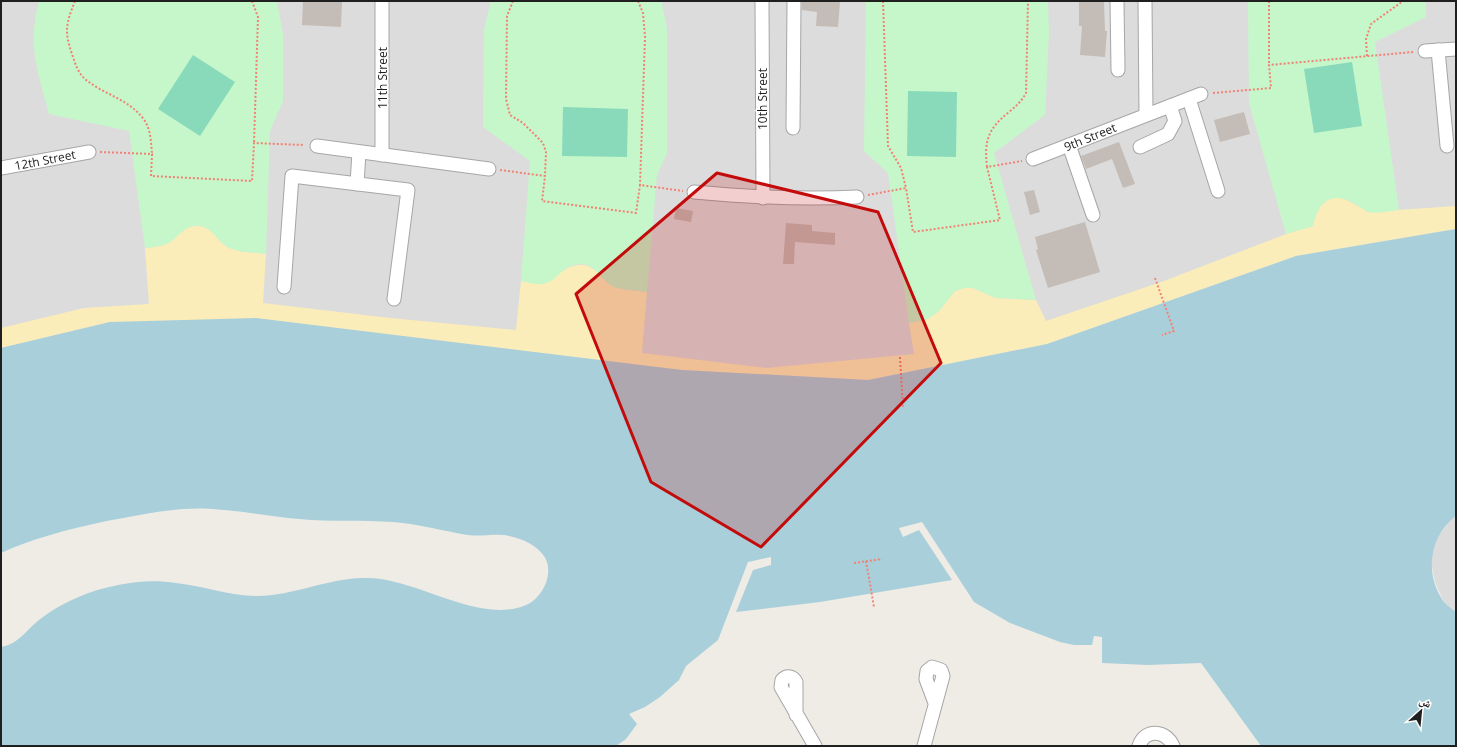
<svg xmlns="http://www.w3.org/2000/svg" width="1457" height="747" viewBox="0 0 1457 747" font-family="'Open Sans','Noto Naskh Arabic',sans-serif">
<style>
.residential{fill:#dddcdc}
.sand{fill:#fbedb9}
.park{fill:#c6f7ca}
.pitch{fill:#89daba}
.water{fill:#a9cfda}
.building{fill:#c4bcb6}
.lines{fill:none;stroke-linecap:round;stroke-linejoin:round}
.minor-casing{stroke:#a6a6a6;stroke-width:15}
.path{stroke:#f28175;stroke-width:2;stroke-dasharray:2 2;stroke-linecap:butt}
.minor{stroke:#fff;stroke-width:13}
.marked{fill:#c30b0c;fill-opacity:0.2;stroke:#c30b0c;stroke-width:3;stroke-linejoin:round}
.labels{text-anchor:middle;dominant-baseline:central;stroke-width:3;stroke-linejoin:round;paint-order:stroke}
.street-label{font-size:12px;fill:#1f1f1f;stroke:#fff}
</style>
<rect width="100%" height="100%" fill="#efece6"/>
<g class="residential">
<polygon points="1,1 1456,1 1456,229 1296,256 868,380 1,348"/>
<polygon points="1456,516 1456,612 1444,602 1435,582 1431,560 1436,539 1449,522"/>
</g>
<path class="sand" d="M1341 197 1369 212 1456 206V229L1296 256 1047 344 868 380 682 370 110 322 1 348V328L84 308 149 304 145 248C152 247 160 247 166 244 176 240 181 228 194 226 208 224 214 235 222 243 232 253 252 252 266 254L263 303 390 318 516 330 521 281 542 284C558 274 579 254 597 272 603 278 608 285 616 287 625 291 637 290 647 292L642 353 766 368 914 354 909 323 928 319 939 311 955 291 964 288H973L996 298 1036 300 1046 321 1164 281 1286 234 1313 226C1317 209 1322 198 1341 197Z"/>
<g class="park">
<path d="M39 1H277L283 35V101L270 131 266 254C252 252 232 253 222 243 214 235 208 224 194 226 181 228 176 241 166 244 160 247 152 247 145 248L129 131 49 114C38 72 27 45 39 1Z"/>
<path d="M491 1H661L662 3 667 29V153L657 175 647 292C637 290 626 290 617 288 603 284 597 265 582 264 561 264 557 283 542 284 536 285 527 282 521 281L530 161 483 127 484 29Z"/>
<polygon points="866,1 1048,1 1049,33 1045,115 994,153 1036,300 996,298 973,288 964,288 955,291 939,311 928,319 909,323 888,173 864,151"/>
<path d="M1248 1H1426V17L1375 42 1399 210C1391 211 1376 214 1368 212 1362 209 1357 205 1352 202 1328 191 1318 204 1313 226L1286 234 1249 103Z"/>
</g>
<g class="pitch">
<polygon points="193,55 235,82 200,136 158,109"/>
<polygon points="1352,62 1362,126 1314,133 1304,69"/>
<polygon points="908,91 957,92 956,157 907,156"/>
<polygon points="563,107 628,109 627,157 562,156"/>
</g>
<path class="water" d="M1456 229V516C1429 536 1424 575 1444 602 1447 605 1452 609 1456 612V746H1261L1201 663 1148 665 1102 663V637L1094 636 1092 645H1074L1060 642 1010 623 974 602 922 522 899 528 903 537 919 530 952 580 820 602 736 612 753 570 771 565V557L748 562 718 640 686 666 679 680 660 697 645 707 629 714 637 724 626 739 616 746H1V647C20 644 28 627 43 617 64 601 92 590 118 585 137 581 158 580 176 583 204 586 229 596 257 596 294 596 330 577 367 578 417 578 479 625 526 605 543 598 555 572 544 556 535 544 523 539 509 536 496 533 482 537 468 535 443 531 419 524 393 522 362 520 331 522 299 519 260 516 222 506 183 509 155 511 129 517 102 522 67 530 33 538 1 553V348L110 322 256 318 682 370 868 380 1047 344 1296 256Z"/>
<g class="building">
<polygon points="303,1 342,1 341,27 302,25"/>
<polygon points="802,1 840,2 838,27 816,26 817,12 802,10"/>
<polygon points="1079,1 1104,1 1105,31 1107,31 1105,57 1080,55 1082,26 1079,26"/>
<polygon points="1244,112 1250,134 1220,142 1214,120"/>
<polygon points="1119,142 1135,184 1123,188 1112,159 1086,169 1081,156"/>
<polygon points="1034,190 1040,212 1030,215 1024,192"/>
<polygon points="676,208 693,211 691,222 674,219"/>
<polygon points="1085,222 1100,272 1048,288 1036,250 1038,249 1035,237"/>
<polygon points="786,223 812,225 812,231 835,233 835,245 795,242 794,264 783,264"/>
</g>
<g class="lines">
<defs>
<g id="minor">
<polyline points="382,1 382,155"/>
<polyline points="762,1 763,198"/>
<polyline points="1117,1 1118,70"/>
<polyline points="1145,1 1146,114"/>
<polyline points="1438,50 1447,146"/>
<polyline points="1425,51 1456,49"/>
<polyline points="1189,99 1218,191"/>
<polyline points="793,128 794,1"/>
<polyline points="1069,145 1093,215"/>
<polyline points="317,146 489,169"/>
<polyline points="1140,147 1168,134 1175,121 1170,106"/>
<polyline points="1033,159 1201,94"/>
<polyline points="1,168 89,152"/>
<polyline points="357,184 359,152"/>
<path d="M694 192C748 197 802 200 857 197"/>
<polyline points="284,287 292,176 408,190 394,299"/>
<path d="M796 715V682C793 676 787 675 782 680L781 687 815 746"/>
<polyline points="924,746 943,676 941,670 932,667 927,671 926,679 935,703"/>
<path d="M1139 746C1145 728 1166 730 1173 746"/>
</g>
</defs>
<use href="#minor" class="minor-casing"/>
<g class="path">
<path d="M75 1C66 24 64 31 72 54 75 63 78 73 85 79 104 95 130 99 145 121 151 131 151 143 152 154"/>
<polyline points="252,1 258,17 254,143"/>
<polyline points="513,1 507,16 506,99 510,115 523,123 543,143 546,152 545,176"/>
<polyline points="638,1 643,13 645,37 640,185"/>
<polyline points="883,1 888,146 901,168 906,188"/>
<polyline points="1269,1 1269,65"/>
<polyline points="1367,56 1366,39 1371,24 1403,1"/>
<polyline points="1213,93 1271,88 1269,65 1413,52"/>
<polyline points="100,152 152,154 151,176 252,181 254,143 304,145"/>
<path d="M987 167C984 140 988 129 1009 112 1016 106 1022 101 1026 93L1028 1"/>
<polyline points="500,170 545,176 542,201 636,213 640,185 683,191"/>
<polyline points="868,195 906,188 913,232 1000,220 987,167 1022,161"/>
<polyline points="1155,278 1174,331 1162,335"/>
<polyline points="900,357 903,408"/>
<polyline points="866,561 874,607"/>
<polyline points="854,563 882,559"/>
</g>
<use href="#minor" class="minor"/>
</g>
<path class="marked" d="M717 173 878 212 941 363 761 547 651 482 576 294Z"/>
<g class="labels">
<g class="street-label">
<text transform="translate(382 78) rotate(-90)">11th Street</text>
<text transform="translate(762 99) rotate(-90)">10th Street</text>
<text transform="translate(1090 137) rotate(-22)">9th Street</text>
<text transform="translate(45 160) rotate(-11)">12th Street</text>
</g>
</g>
<rect width="1457" height="747" fill="none" stroke="#1f1f1f" stroke-width="4"/>
<g transform="translate(1421 711) rotate(27)" stroke="#ffffff" stroke-width="3" paint-order="stroke">
<path d="M0-3L7 15L0 10L-7 15Z" fill="#1f1f1f"/>
<text y="-6" font-size="11" font-weight="bold" text-anchor="middle" fill="#1f1f1f">ش</text>
</g>
</svg>
